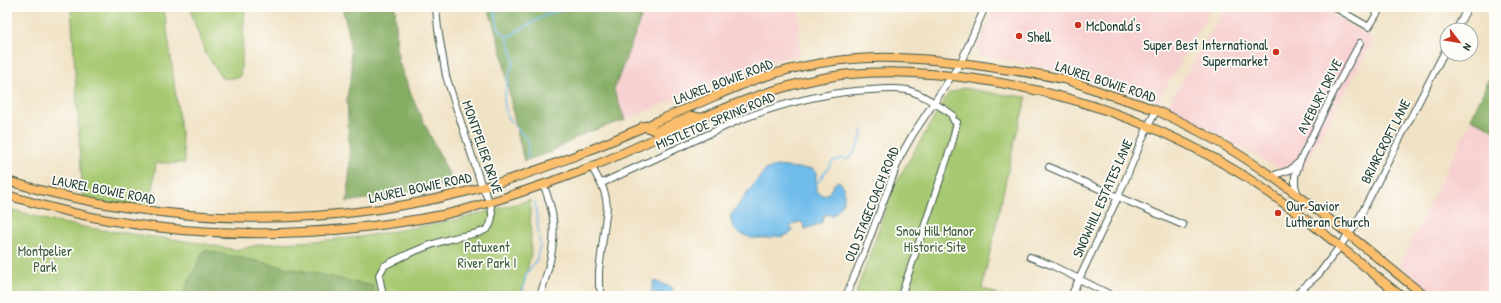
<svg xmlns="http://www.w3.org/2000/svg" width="1501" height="303" viewBox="0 0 1501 303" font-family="'Patrick Hand',sans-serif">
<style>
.built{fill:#f7d0d0}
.green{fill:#a6c870;stroke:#628252}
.forest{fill:#84ac62;stroke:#52744b}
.water{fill:#70bcea;stroke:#487c8f}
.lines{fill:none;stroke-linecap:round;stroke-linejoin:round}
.stream{stroke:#70bcea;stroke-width:1.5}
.minor-casing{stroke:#3e564a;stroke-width:8}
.major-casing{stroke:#3e564a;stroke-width:10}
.minor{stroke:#fff;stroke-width:6}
.major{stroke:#fabe6d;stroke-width:8}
.poi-dot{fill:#c8321e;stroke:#fdfcf7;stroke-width:1.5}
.labels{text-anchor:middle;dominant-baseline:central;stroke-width:3.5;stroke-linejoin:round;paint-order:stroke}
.poi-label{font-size:14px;fill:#1f3d34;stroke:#fdfcf7;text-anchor:start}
.street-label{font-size:14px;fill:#1f3d34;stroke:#fdfcf7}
.park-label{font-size:14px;fill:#416043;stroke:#fdfcf7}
</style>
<rect width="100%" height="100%" fill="#fdfcf7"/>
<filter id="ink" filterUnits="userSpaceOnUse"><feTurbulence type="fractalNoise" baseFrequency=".025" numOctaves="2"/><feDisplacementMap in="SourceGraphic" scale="8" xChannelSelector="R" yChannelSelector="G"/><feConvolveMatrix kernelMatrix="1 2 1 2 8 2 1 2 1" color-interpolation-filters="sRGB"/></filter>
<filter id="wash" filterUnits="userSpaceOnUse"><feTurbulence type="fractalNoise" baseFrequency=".012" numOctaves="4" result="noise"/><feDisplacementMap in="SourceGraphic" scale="16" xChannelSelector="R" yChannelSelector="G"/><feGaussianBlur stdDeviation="0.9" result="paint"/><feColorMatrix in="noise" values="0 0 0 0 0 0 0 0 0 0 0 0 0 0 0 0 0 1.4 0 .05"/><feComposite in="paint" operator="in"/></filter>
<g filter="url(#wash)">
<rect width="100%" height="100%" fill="#f0e2c5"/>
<g class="built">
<polygon points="645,7 800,7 800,55 772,61 738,72 625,120 614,90"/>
<polygon points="995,7 1212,7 1158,102 1073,73 979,55 977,47"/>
<polygon points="1226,7 1320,7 1374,39 1300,174 1274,166 1167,106"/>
<polygon points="1471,119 1494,130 1494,296 1438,296 1400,265"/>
</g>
<g class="green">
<polygon points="71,7 164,7 185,163 156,163 149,211 83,200"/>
<polygon points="192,7 245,7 242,58 240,77 223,79 205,53 192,16"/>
<polygon points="963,88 998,94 1027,97 1015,139 982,288 1003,296 855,296 894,186 948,94"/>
<polygon points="530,200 531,253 521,296 7,296 7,208 47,220 88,228 200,243 235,250 246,248 260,244 316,241 359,237 401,230 459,219"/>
</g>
<g class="forest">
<path d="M342 7H395L398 60 415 104 453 182C419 193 383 196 347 202L350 165 347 97 352 72 349 36Z"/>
<polygon points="488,7 645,7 614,90 625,120 585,133 551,152 524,161 512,108 502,53"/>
<polygon points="1494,67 1494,130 1471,119"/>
<polygon points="204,250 373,286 375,296 182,296"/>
</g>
<g class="water">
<path d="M776 166 808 169 811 168 816 172V191C828 202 830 188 837 181L840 182C849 193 843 209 831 216L829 214 823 216 822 223 805 229 802 222C797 222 792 224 790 229L794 230C790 235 780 238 774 236L771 238H751L737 232 733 228 730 216 765 170Z"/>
<polygon points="654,281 673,288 671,296 663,296 664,294 651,292"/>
</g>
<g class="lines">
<g class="stream">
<polyline points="494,7 498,28 507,37"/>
<polyline points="527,158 529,142 507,117 504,100 508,78 514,59 507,37 544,16 570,7"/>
<path d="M816 185 833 161 843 158 846 160C855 156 861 139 863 130"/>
<polyline points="522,296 526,274 536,261 540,247 535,202"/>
</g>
</g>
</g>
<g filter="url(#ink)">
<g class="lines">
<defs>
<g id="minor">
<polyline points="1334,7 1369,27 1381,7"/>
<polyline points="1456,30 1468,7"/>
<path d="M592 167C599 182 606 188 607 207L599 271V286L603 296"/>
<polyline points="1049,167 1183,225"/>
<polyline points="1271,176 1290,170 1299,162"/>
<path d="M602 183 737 121C780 104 824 92 871 90 882 89 896 88 907 90 923 94 939 106 953 115L952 117 954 121 957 122 951 147 901 296"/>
<polyline points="1298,196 1295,185 1295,176 1300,161 1335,89 1360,43"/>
<polyline points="1030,257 1051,265 1113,296"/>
<path d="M383 296 379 275 384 266C410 252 439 240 468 235 475 233 486 233 490 225 496 212 488 198 482 187L446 76 438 29 436 7"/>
<path d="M540 296C548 271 556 245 553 219 552 207 547 196 544 185"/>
<polyline points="846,296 864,253 900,157 913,134 961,62 985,7"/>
<polyline points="1071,296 1118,197 1148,126 1156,111"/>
<polyline points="1294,296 1319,274 1355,226 1447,47"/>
</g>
<g id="major">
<polyline points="643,126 656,131 691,116 702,118"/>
<path d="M7 181C168 228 333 231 494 184 563 164 627 134 692 106 716 96 739 85 763 77 845 51 912 55 996 68 1018 71 1041 74 1063 79 1078 83 1092 89 1107 94 1123 99 1141 104 1157 111 1256 153 1342 230 1425 296"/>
<path d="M7 195C40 205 74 214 108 220 218 240 333 236 442 215 462 211 481 205 500 199 531 189 561 179 591 167 675 132 758 84 850 74 892 70 934 73 976 79 1072 93 1158 123 1241 174 1298 210 1349 254 1401 296"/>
</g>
</defs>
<use href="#minor" class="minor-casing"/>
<use href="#major" class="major-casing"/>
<use href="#minor" class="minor"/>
<use href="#major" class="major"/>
</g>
</g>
<g class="poi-dot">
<circle cx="1078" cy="25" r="4"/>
<circle cx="1019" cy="36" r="4"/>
<circle cx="1276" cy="52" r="4"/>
<circle cx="1278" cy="213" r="4"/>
</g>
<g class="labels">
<g class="poi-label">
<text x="1086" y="25">McDonald's</text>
<text x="1027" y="36">Shell</text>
<text x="1268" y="44" text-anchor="end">Super Best International<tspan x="1268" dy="16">Supermarket</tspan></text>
<text x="1286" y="205">Our Savior<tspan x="1286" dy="16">Lutheran Church</tspan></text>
</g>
<g class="street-label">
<text transform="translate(723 81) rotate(-21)">LAUREL BOWIE ROAD</text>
<text transform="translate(1106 81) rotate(18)">LAUREL BOWIE ROAD</text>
<text transform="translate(1319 96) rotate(-63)">AVEBURY DRIVE</text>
<text transform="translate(715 120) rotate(-23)">MISTLETOE SPRING ROAD</text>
<text transform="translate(1385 141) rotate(-63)">BRIARCROFT LANE</text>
<text transform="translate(483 147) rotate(71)">MONTPELIER DRIVE</text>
<text transform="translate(420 187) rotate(-12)">LAUREL BOWIE ROAD</text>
<text transform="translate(104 189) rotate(11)">LAUREL BOWIE ROAD</text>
<text transform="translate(1102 198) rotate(-66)">SNOWHILL ESTATES LANE</text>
<text transform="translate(871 204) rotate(-68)">OLD STAGECOACH ROAD</text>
</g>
<g class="park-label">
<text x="935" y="230">Snow Hill Manor<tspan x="935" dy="16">Historic Site</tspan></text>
<text x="487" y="246">Patuxent<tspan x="487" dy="16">River Park I</tspan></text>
<text x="45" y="250">Montpelier<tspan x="45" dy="16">Park</tspan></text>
</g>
</g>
<rect width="1501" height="303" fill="none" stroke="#fdfcf7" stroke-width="24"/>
<g transform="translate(1459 42) rotate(121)"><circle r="19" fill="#fdfcf7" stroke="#a4b0a9"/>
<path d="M0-3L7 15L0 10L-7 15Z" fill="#c8321e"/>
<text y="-6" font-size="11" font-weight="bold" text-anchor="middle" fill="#1f3d34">N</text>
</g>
</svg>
